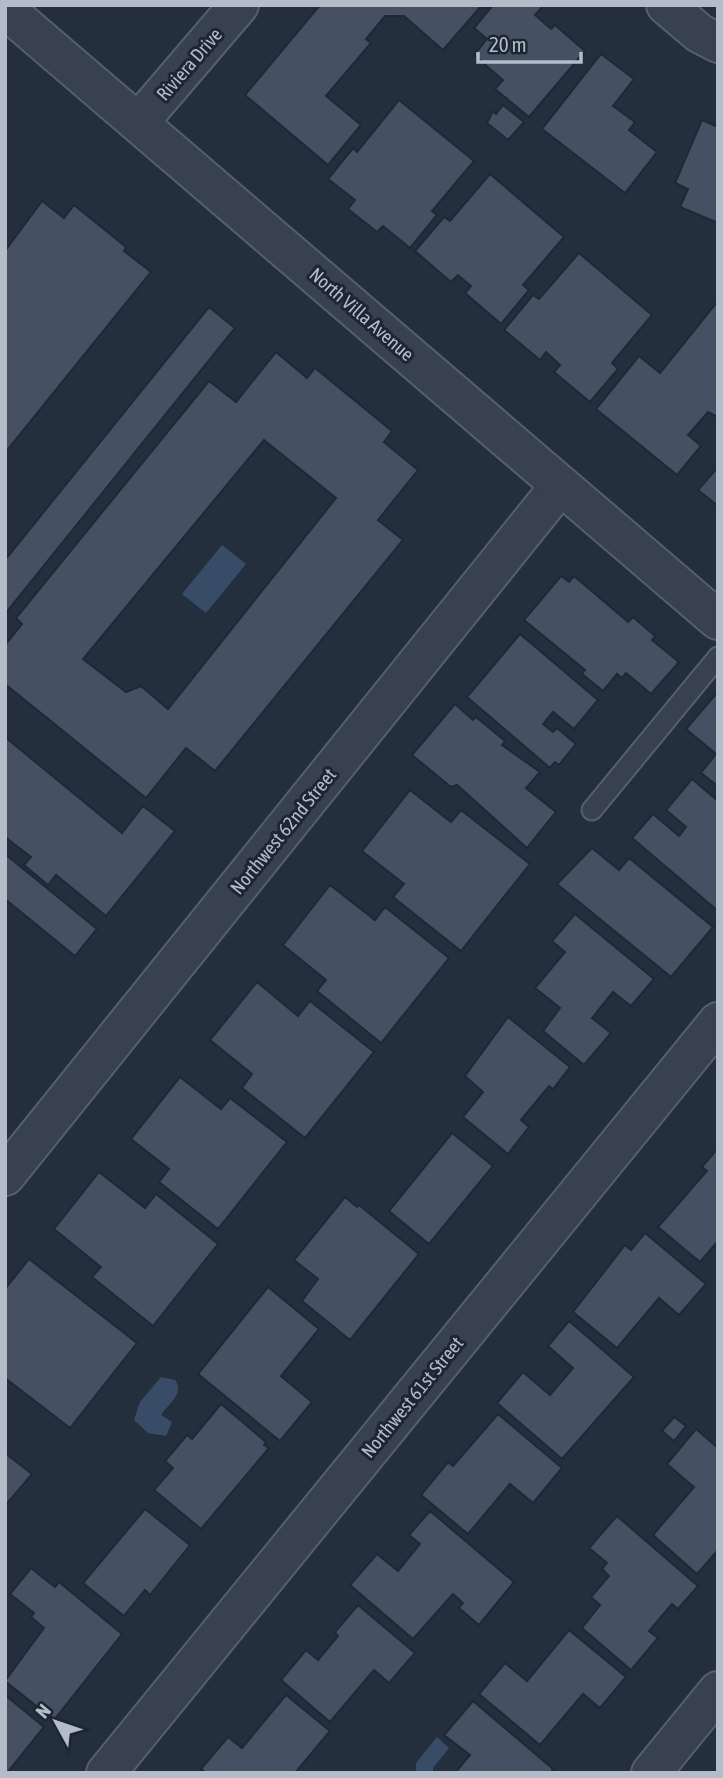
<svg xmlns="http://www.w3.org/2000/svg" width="723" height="1778" viewBox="0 0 723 1778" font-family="'Asap Condensed',sans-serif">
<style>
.water{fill:#394c67}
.building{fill:#455162;stroke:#1f2835;stroke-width:2;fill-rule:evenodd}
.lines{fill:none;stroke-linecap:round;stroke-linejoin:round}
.service-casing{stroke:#565f6c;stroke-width:23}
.minor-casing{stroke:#565f6c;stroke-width:42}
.tertiary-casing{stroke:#565f6c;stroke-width:42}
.service{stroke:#38414e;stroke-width:19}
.minor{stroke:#38414e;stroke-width:38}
.tertiary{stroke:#38414e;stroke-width:38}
.labels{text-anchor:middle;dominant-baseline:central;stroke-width:6;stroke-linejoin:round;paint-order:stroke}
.street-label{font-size:19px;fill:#b4bcc9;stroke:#1d2633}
</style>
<rect width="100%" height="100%" fill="#242f3e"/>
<g class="water">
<polygon points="222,545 246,564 206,613 182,594"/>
<path d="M161 1377 175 1380C185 1394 168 1404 161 1415L172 1422 166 1436 148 1433 134 1420 140 1402Z"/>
<polygon points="437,1737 449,1748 433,1768 433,1773 416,1773 416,1763"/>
</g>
<g class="building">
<polygon points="320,5 482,5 443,50 404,16 385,16 366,39 371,43 326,96 361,125 328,165 245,95"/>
<polygon points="493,5 544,5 535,15 551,29 555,25 585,51 529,117 495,89 503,80 474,55 487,39 474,28"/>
<polygon points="601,54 634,79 613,106 635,122 629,130 657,152 625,193 542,129"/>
<polygon points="399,100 474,161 432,211 437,215 410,248 383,226 377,232 348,209 355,200 328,179 353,148 357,152"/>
<polygon points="503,105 524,122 508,140 487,123 493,111 496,114"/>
<polygon points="702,120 718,127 718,223 680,207 688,189 675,183"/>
<polygon points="490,174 564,237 523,285 529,290 501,324 465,293 471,286 458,275 451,282 415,251 444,217 450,221"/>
<polygon points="42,201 64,218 74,205 126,247 124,251 151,272 5,453 5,251"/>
<polygon points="579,253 652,315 612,363 618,369 590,402 554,372 560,365 546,352 540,360 504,330 533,295 539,299"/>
<polygon points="717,302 718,417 708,412 688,435 701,446 677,475 596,409 639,356 660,373"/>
<polygon points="209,307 235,328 5,614 5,560"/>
<path d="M276 352 307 378 315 368 392 431 384 442 418 470 378 520 403 540 215 771 186 748 146 798 5 684V645L22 624 16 618 209 381 236 402ZM264 440 336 498 168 709 141 686 126 692 83 659Z"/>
<polygon points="718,467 718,506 698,490"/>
<polygon points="561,576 569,582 574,576 628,622 633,617 655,636 652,640 679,662 651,694 626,673 622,678 617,674 603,691 582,674 585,670 524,620"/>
<polygon points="520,634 598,700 574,729 553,712 543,724 553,732 557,728 576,744 559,765 555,762 550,768 467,697"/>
<polygon points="716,694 718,695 718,786 701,773 716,754 686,729"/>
<polygon points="455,704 473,720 476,717 505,741 502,745 540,772 526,788 556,812 527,848 457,785 451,787 412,755"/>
<polygon points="5,737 122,833 143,806 175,831 106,916 56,875 48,885 24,865 31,857 5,837"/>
<polygon points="692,779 718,801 718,911 632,838 653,814 679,836 686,827 666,810"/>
<polygon points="410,790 451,822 461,810 530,864 461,951 393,897 404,884 362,851"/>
<polygon points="592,848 619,870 629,858 713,927 671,977 557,884"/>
<polygon points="5,854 97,929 75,956 5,899"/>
<polygon points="330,885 375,920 385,907 449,958 381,1043 317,991 326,980 283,945"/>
<polygon points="575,914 654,979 631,1006 613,992 592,1018 611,1033 584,1065 543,1031 560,1008 535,988 565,952 552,941"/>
<polygon points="257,982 298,1016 310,1001 374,1052 305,1138 242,1088 252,1074 210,1040"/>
<polygon points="508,1017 570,1067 553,1089 549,1086 521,1120 529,1127 508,1154 463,1117 483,1092 465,1076"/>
<polygon points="180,1077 221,1109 230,1098 287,1142 218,1229 159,1182 169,1169 131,1139"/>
<polygon points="452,1133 493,1166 429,1244 389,1211"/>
<polygon points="718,1148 718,1241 700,1262 658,1227 707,1171 702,1167"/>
<polygon points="99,1172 145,1208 156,1194 218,1244 153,1326 92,1277 101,1267 54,1229"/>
<polygon points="345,1197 357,1207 359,1205 419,1254 350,1340 302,1301 318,1279 294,1260"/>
<polygon points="645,1233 706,1284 679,1315 659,1298 617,1348 573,1312 625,1245 631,1250"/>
<polygon points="29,1259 137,1343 70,1428 5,1378 5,1289"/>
<polygon points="268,1287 319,1329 281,1376 312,1402 280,1441 198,1374"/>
<polygon points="569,1321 634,1377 562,1459 497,1403 523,1372 550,1395 573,1368 548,1346"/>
<polygon points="221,1404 266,1442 264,1445 269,1448 201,1529 154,1490 173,1468 165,1461 187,1435 192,1439"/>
<polygon points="498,1414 562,1468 533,1503 510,1484 468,1534 421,1495 448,1462 453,1466"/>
<polygon points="674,1417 686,1426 674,1441 662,1431"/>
<polygon points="696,1429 718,1448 718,1550 697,1574 653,1535 694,1487 667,1464"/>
<polygon points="5,1453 32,1474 5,1506"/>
<polygon points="145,1509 190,1545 150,1595 145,1590 124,1616 83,1583"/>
<polygon points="430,1511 514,1582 479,1625 459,1608 463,1603 453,1594 413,1639 350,1585 377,1554 398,1571 420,1544 409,1535"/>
<polygon points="617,1516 698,1586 678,1609 672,1604 649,1631 658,1638 631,1670 582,1628 600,1605 591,1597 609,1576 602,1569 607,1563 589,1548"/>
<polygon points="31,1568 55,1587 59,1582 122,1634 54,1720 5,1681 44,1628 31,1617 34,1613 10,1594"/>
<polygon points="358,1605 415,1653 389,1683 374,1670 330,1722 281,1680 306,1650 318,1660 338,1636 335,1632"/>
<polygon points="569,1630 626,1677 600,1708 583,1694 540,1745 479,1694 505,1663 527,1681"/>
<polygon points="5,1695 44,1727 7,1773 5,1773"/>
<polygon points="286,1695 330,1731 295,1773 206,1773 201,1769 228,1737 242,1748"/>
<polygon points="473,1701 553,1769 550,1773 455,1773 470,1755 444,1735"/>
</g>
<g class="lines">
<defs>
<polyline id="service" points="592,810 718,657"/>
<g id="minor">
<polyline points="666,5 699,33 718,43"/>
<polyline points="139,122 239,5"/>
<polyline points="5,1176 560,486"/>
<polyline points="106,1773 718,1022"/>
<polyline points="651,1773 718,1691"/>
</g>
<polyline id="tertiary" points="5,9 718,620"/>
</defs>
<use href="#service" class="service-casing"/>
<use href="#minor" class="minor-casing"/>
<use href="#tertiary" class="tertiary-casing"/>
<use href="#service" class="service"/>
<use href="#minor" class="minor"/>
<use href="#tertiary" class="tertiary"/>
</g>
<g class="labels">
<g class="street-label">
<text transform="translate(189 64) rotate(-49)">Riviera Drive</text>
<text transform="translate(362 314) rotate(41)">North Villa Avenue</text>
<text transform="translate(283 831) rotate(-51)">Northwest 62nd Street</text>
<text transform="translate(412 1397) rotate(-51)">Northwest 61st Street</text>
</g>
</g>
<rect width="723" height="1778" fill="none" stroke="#b4bcc9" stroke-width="14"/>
<g transform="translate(56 1722) rotate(310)" stroke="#1d2633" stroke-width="5" paint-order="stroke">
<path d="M0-5L12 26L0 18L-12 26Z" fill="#b4bcc9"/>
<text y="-10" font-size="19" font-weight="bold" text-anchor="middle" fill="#b4bcc9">N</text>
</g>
<path d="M478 52v10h103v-10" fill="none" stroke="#b4bcc9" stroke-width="3.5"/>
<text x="489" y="52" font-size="21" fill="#b4bcc9" stroke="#1d2633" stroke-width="5" paint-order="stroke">20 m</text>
</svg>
